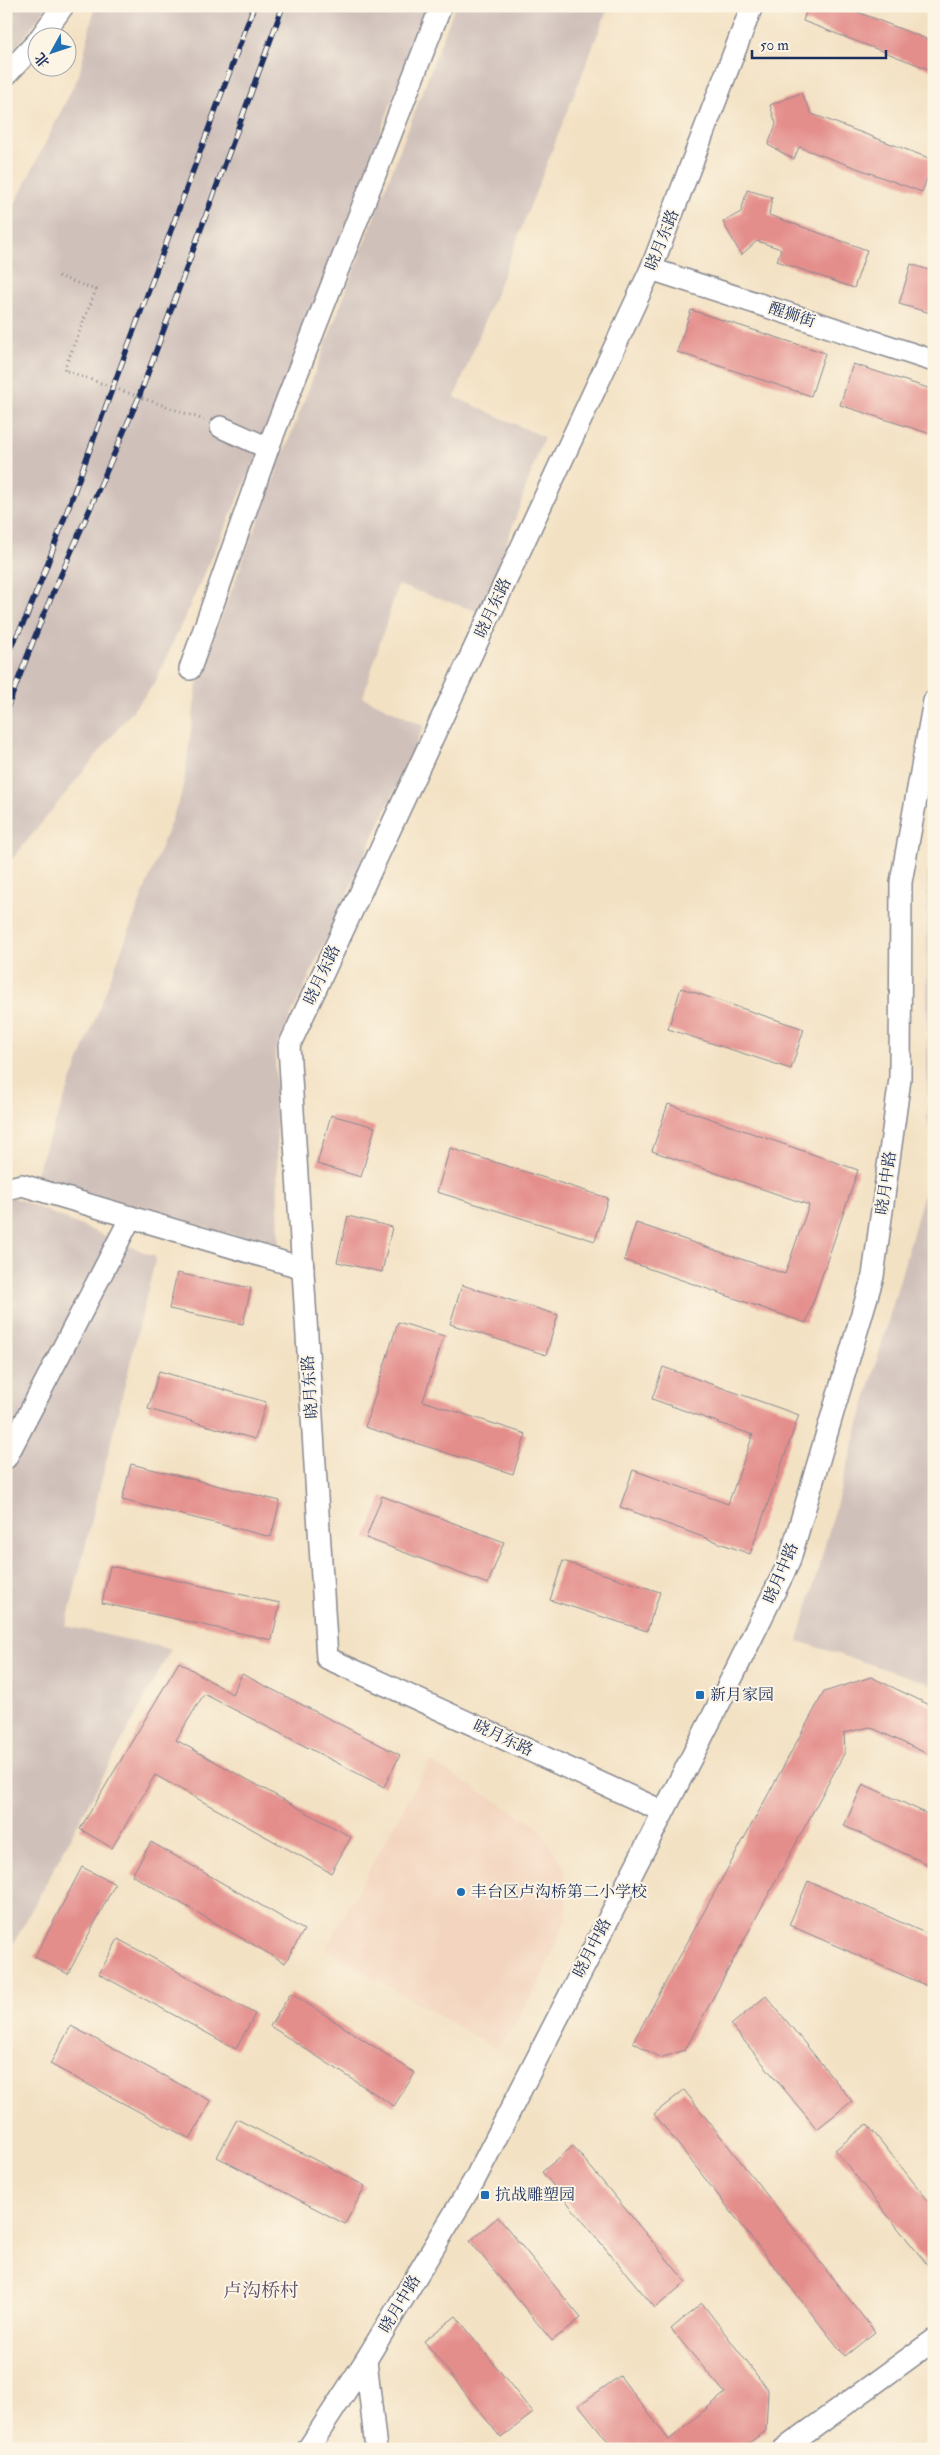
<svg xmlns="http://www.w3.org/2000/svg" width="940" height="2455" viewBox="0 0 940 2455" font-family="'IM FELL Double Pica','Noto Serif SC',serif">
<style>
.built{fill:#f3d4be}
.industrial{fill:#cfc0ba}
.building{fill:#e48e8c}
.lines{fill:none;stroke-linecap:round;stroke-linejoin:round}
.minor-casing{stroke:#878890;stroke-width:24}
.path{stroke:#878890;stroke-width:3;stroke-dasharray:1 4;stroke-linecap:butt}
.minor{stroke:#fff;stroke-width:21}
.rail-casing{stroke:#1b2f5e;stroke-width:5.5}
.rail{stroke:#fcf5e5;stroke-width:4;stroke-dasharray:11;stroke-linecap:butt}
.poi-dot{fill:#1f6fb2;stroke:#fcf5e5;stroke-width:2}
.labels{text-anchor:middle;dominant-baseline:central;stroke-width:4;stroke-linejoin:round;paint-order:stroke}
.street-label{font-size:16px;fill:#1b2f5e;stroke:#fcf5e5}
.poi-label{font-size:16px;fill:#1b2f5e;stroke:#fcf5e5;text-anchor:start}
.quarter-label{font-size:19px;fill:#61506e;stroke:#fcf5e5}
</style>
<rect width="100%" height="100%" fill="#fcf5e5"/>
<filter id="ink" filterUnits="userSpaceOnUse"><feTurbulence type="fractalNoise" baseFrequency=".02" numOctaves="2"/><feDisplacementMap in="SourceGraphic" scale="10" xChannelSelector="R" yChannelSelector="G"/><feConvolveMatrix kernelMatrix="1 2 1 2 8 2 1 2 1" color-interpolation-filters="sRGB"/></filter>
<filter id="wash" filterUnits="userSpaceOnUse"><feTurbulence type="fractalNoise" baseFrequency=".0096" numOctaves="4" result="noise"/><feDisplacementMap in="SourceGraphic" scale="20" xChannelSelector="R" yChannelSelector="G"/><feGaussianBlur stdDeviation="1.12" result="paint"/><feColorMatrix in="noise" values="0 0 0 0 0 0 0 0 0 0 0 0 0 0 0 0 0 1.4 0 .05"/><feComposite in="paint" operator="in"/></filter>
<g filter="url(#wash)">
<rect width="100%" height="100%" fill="#f3e1c3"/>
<polygon class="built" points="430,1761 538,1827 564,1867 567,1917 539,1983 498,2050 325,1949"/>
<g class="industrial">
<polygon points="6,6 47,6 19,44 6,55"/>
<polygon points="95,6 427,6 276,415 155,683 6,867 6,222 79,75"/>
<polygon points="455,6 609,6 455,397 544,437 482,613 398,585 363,697 424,726 275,1051 279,1248 34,1178 183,790 198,678"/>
<polygon points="934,843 934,1151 927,1118 927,876"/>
<polygon points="934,1158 934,1685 798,1641"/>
<polygon points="10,1196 156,1257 66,1626 171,1649 6,1958 6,1198"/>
</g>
<g id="blocks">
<g class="building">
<polygon points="808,6 842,6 934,42 934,71 803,21"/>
<polygon points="801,93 812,114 934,160 922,192 799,147 794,159 768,145 776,124 770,105"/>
<polygon points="747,190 772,197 769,215 867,250 854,288 777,261 781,249 757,241 741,255 723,222 741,212"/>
<polygon points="911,264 934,272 934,314 899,304"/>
<polygon points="691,310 825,353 811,396 677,352"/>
<polygon points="853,364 934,390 934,435 840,405"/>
<polygon points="681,988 804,1029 791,1069 668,1029"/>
<polygon points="668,1104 858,1170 806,1323 624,1260 636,1223 785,1274 809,1205 652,1151"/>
<polygon points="331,1115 375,1127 361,1177 317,1164"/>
<polygon points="450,1148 608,1198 595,1241 437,1192"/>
<polygon points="348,1216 392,1227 382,1272 337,1262"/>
<polygon points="177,1273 251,1288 243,1324 169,1309"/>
<polygon points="462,1285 558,1315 546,1355 450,1324"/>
<polygon points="398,1322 444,1336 423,1401 526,1434 513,1474 365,1427"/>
<polygon points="663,1367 799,1415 750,1554 620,1507 633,1470 728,1504 753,1435 652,1399"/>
<polygon points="159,1371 266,1402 255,1439 148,1409"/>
<polygon points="131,1464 280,1501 271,1537 122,1500"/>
<polygon points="382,1496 504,1542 488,1584 366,1538"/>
<polygon points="563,1561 660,1592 647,1631 550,1600"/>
<polygon points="110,1566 280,1603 272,1640 102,1603"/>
<polygon points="179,1662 232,1694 242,1674 400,1755 384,1787 204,1694 176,1740 351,1837 331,1873 155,1775 112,1848 80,1829"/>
<polygon points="871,1677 934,1707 934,1757 870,1727 844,1733 845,1752 685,2050 660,2058 633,2042 824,1692"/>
<polygon points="863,1784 934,1817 934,1867 844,1826"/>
<polygon points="151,1842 304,1930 285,1963 132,1875"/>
<polygon points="82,1867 115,1884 68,1974 35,1957"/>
<polygon points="808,1881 934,1937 934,1989 789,1925"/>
<polygon points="118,1939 255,2014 236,2049 99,1974"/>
<polygon points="291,1993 415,2073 394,2106 270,2026"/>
<polygon points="766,1996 852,2101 817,2129 731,2025"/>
<polygon points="71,2026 211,2101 190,2139 50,2064"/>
<polygon points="684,2090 875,2332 845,2356 654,2114"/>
<polygon points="237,2119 365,2186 345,2224 217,2157"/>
<polygon points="867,2124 934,2208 934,2273 835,2150"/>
<polygon points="573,2146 686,2282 655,2308 542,2172"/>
<polygon points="498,2217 581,2318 552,2341 470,2241"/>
<polygon points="702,2303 768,2390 766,2431 740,2449 614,2449 579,2405 620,2376 669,2440 725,2393 671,2329"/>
<polygon points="456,2316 533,2413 501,2438 424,2341"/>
</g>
</g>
</g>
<g filter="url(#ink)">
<use href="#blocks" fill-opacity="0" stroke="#878890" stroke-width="1"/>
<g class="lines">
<defs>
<g id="minor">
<polyline points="40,38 63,6"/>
<polyline points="6,75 38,41"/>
<polyline points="651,269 934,361"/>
<polyline points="221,427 268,448"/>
<polyline points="190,669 268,448 441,6"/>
<polyline points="6,1189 22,1185 303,1268"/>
<polyline points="6,1458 131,1217"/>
<polyline points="662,1811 327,1658 289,1046 651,269 752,6"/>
<polyline points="366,2360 376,2449"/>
<polyline points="308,2449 366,2360 475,2179 722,1698 789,1562 873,1276 900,1079 901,882 934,701"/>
<polyline points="784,2449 934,2340"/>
</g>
</defs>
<use href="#minor" class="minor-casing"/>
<polyline class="path" points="58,276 96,290 64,370 204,420"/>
<use href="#minor" class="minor"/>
<defs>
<g id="rail">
<polyline points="6,656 26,618 43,576 254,6"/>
<polyline points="6,711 43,616 139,397 283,6"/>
</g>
</defs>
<use href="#rail" class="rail-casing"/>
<use href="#rail" class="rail"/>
</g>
</g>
<g class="poi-dot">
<rect x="695" y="1690" width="10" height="10" rx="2.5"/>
<circle cx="461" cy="1892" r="5"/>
<rect x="480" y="2190" width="10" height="10" rx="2.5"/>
</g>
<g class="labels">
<g class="street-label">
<text transform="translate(662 240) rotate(-68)">晓月东路</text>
<text transform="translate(792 315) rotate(18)">醒狮街</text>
<text transform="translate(493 608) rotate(-65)">晓月东路</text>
<text transform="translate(322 975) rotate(-65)">晓月东路</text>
<text transform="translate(886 1183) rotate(-82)">晓月中路</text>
<text transform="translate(310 1387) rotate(-94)">晓月东路</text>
<text transform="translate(781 1573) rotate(-67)">晓月中路</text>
<text transform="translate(503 1738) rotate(25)">晓月东路</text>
<text transform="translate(592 1948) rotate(-63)">晓月中路</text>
<text transform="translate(400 2304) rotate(-59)">晓月中路</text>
</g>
<g class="poi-label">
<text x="710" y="1695">新月家园</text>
<text x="471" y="1892">丰台区卢沟桥第二小学校</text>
<text x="495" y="2195">抗战雕塑园</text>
</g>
<g class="quarter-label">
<text x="261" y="2291">卢沟桥村</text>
</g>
</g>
<rect width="940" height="2455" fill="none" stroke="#fcf5e5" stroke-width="25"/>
<g transform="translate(52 52) rotate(230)"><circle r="24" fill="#fcf5e5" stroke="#a2a6af"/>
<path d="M0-4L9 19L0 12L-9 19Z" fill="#1f6fb2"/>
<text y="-8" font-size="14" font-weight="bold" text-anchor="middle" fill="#1b2f5e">北</text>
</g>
<path d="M752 50v8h134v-8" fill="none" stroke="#1b2f5e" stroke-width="2.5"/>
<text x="760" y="50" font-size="15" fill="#1b2f5e" stroke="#fcf5e5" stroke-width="4" paint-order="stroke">50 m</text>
</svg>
